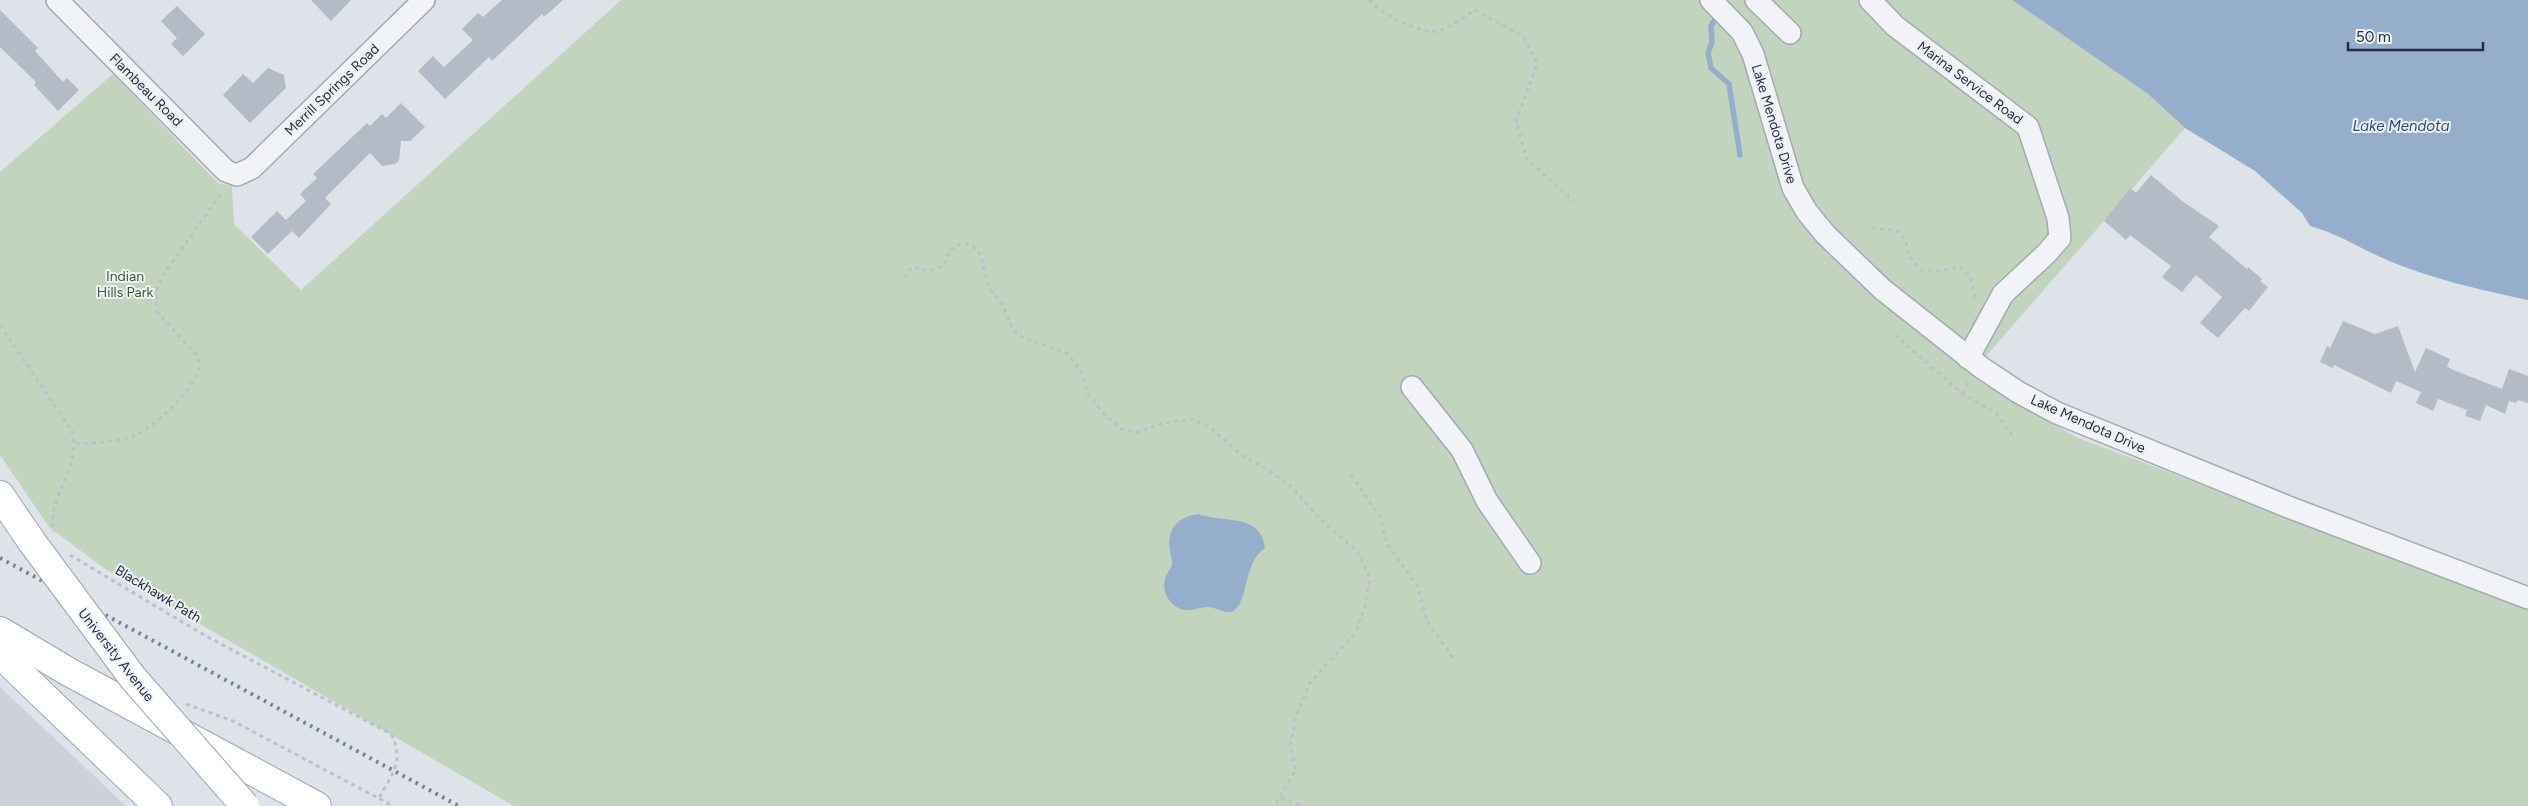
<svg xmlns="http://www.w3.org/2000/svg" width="2528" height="806" viewBox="0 0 2528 806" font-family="Figtree,sans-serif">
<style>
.built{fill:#ccd1db}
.green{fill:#c3d4be}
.water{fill:#95aecc}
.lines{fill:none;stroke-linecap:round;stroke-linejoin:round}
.stream{stroke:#95aecc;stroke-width:5.5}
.building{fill:#b5bbc6}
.minor-casing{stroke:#a3a9b3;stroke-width:24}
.major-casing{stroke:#9ca5b6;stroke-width:30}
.path{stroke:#bcc0c8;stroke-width:3;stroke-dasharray:4 4;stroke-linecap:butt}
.minor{stroke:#f1f3f7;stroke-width:21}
.major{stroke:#fff;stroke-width:28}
.rail{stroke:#768094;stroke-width:4;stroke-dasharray:2.5 5;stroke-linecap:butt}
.major-bridge-casing{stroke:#9ca5b6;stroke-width:30;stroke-linecap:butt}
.major-bridge{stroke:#fff;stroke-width:28}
.labels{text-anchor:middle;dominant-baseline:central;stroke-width:4;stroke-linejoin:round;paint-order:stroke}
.street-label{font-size:14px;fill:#262f41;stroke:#eef1f6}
.park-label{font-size:14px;fill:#385e32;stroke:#eef1f6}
.water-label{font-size:15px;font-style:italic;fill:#2c4b79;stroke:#eef1f6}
</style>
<rect width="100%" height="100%" fill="#dee2e9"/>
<polygon class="built" points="0,687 126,806 0,806"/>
<polygon class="green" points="621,0 2012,0 2148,94 2185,128 1987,355 1977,380 2076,437 2528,608 2528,806 514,806 105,569 49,527 0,455 0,172 113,74 218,183 232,186 234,224 301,290"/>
<g class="water">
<path d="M2012 0H2528V300C2482 290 2431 279 2387 260 2361 249 2337 233 2310 226L2302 213 2255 171 2185 128 2148 94Z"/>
<path d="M1198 514C1222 523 1262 513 1265 548 1242 562 1249 609 1230 612 1222 613 1215 607 1208 607 1200 607 1192 611 1185 610 1171 608 1161 592 1165 579 1166 574 1170 570 1172 565 1173 561 1170 555 1170 550 1167 529 1177 517 1198 514Z"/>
</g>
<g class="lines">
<polyline class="stream" points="1718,14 1711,26 1712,42 1708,53 1711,68 1729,84 1740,155"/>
</g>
<g class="building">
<polygon points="311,0 351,0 331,21"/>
<polygon points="502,0 563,0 544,17 542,14 492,61 489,57 445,99 418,71 433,56 444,67 473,40 462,29 478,13 483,17"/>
<polygon points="177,6 205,34 183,56 171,44 177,38 161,21"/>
<polygon points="0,10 38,48 35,51 63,82 67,78 79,90 58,111 34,85 36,82 0,47"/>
<polygon points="268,68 284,75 286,88 250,123 223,95 243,74 253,83"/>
<polygon points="401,103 425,127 410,141 401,141 399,161 395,164 382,166 370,153 325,198 331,204 299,238 292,231 268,254 251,237 277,211 286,220 306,201 300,194 317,178 313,174 367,123 370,126 382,114 386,118"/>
<polygon points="2151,175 2182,201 2219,226 2209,237 2247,269 2248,267 2262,279 2260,281 2268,287 2249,311 2245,308 2242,311 2218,338 2200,323 2222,297 2196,275 2182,292 2162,277 2171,266 2130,235 2126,240 2104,221 2130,188 2136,193"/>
<polygon points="2343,321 2375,334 2398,326 2415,372 2426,348 2450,359 2447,366 2451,369 2502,389 2509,369 2528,376 2528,403 2518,400 2516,403 2509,401 2505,414 2486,405 2480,421 2465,416 2467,410 2438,399 2433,411 2416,403 2421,392 2396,381 2391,393 2334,365 2333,368 2320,362 2327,346 2330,348"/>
</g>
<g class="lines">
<defs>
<g id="minor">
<polyline points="57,0 226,171 237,175 252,168 424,0"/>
<polyline points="1711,0 1742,32 1753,54 1793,188 1807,212 1825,234 1882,289 1982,368 2018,392 2057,413 2291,508 2528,598"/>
<polyline points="1756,0 1790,33"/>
<polyline points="1870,0 1895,26 2028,127 2058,218 2060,238 2047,253 2003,294 1968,358"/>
<polyline points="1412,387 1462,450 1487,501 1530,563"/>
</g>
<g id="major">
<polyline points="0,495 32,542"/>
<polyline points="0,631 67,671 317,806"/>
<polyline points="0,654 158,806"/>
</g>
</defs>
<use href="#minor" class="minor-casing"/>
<use href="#major" class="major-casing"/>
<g class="path">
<path d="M1369 0C1382 14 1423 37 1442 30 1453 25 1465 16 1475 10L1524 37 1537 63 1516 122 1527 160 1574 201"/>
<polyline points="1872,228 1898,231 1906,241 1908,255 1921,270 1940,271 1960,267 1971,278 1976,301"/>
<polyline points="905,278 912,267 928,271 944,266 949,251 957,245 966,244 974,247 980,254 989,288 1003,305 1012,327 1019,336 1066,353 1080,369 1089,396 1106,416 1123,430 1139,432 1164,423 1192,419 1211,428 1241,455 1268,470 1292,487 1324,523 1357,551 1370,577 1365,607 1355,633 1309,684 1297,714 1290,746 1296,770 1274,806"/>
<path d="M0 325 72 431C82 467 47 497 53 532"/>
<polyline points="1895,335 1963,394 1996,413 2012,435"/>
<polyline points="1963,394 1968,380"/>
<path d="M76 444C94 443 120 442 136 435 155 426 191 392 198 372 200 365 199 360 196 354L157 312 156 291 163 275 223 191"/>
<polyline points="1351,475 1380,517 1387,544 1418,587 1427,621 1455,661"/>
<path d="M70 555 204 635 391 734C405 761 392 774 379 798"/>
<polyline points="186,704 233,721 393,806"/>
<polyline points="1281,798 1302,806"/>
</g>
<use href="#minor" class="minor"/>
<use href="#major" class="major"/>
<polyline class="rail" points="0,558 459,806"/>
<defs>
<polyline id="major-bridge" points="32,542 133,678 245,806"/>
</defs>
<use href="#major-bridge" class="major-bridge-casing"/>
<use href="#major-bridge" class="major-bridge"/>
</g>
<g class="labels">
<g class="street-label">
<text transform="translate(1970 83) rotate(37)">Marina Service Road</text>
<text transform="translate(146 90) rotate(45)">Flambeau Road</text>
<text transform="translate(332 90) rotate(-44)">Merrill Springs Road</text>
<text transform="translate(1774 124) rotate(73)">Lake Mendota Drive</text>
<text transform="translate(2088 424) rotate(24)">Lake Mendota Drive</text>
<text transform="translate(158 594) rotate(31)">Blackhawk Path</text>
<text transform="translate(116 655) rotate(52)">University Avenue</text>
</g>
<g class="park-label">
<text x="125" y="276">Indian<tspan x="125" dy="16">Hills Park</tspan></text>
</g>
<g class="water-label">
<text x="2401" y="126">Lake Mendota</text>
</g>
</g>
<path d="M2348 42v8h135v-8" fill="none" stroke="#262f41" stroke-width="2.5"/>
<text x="2356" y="42" font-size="15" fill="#262f41" stroke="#eef1f6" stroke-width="4" paint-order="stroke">50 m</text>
</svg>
